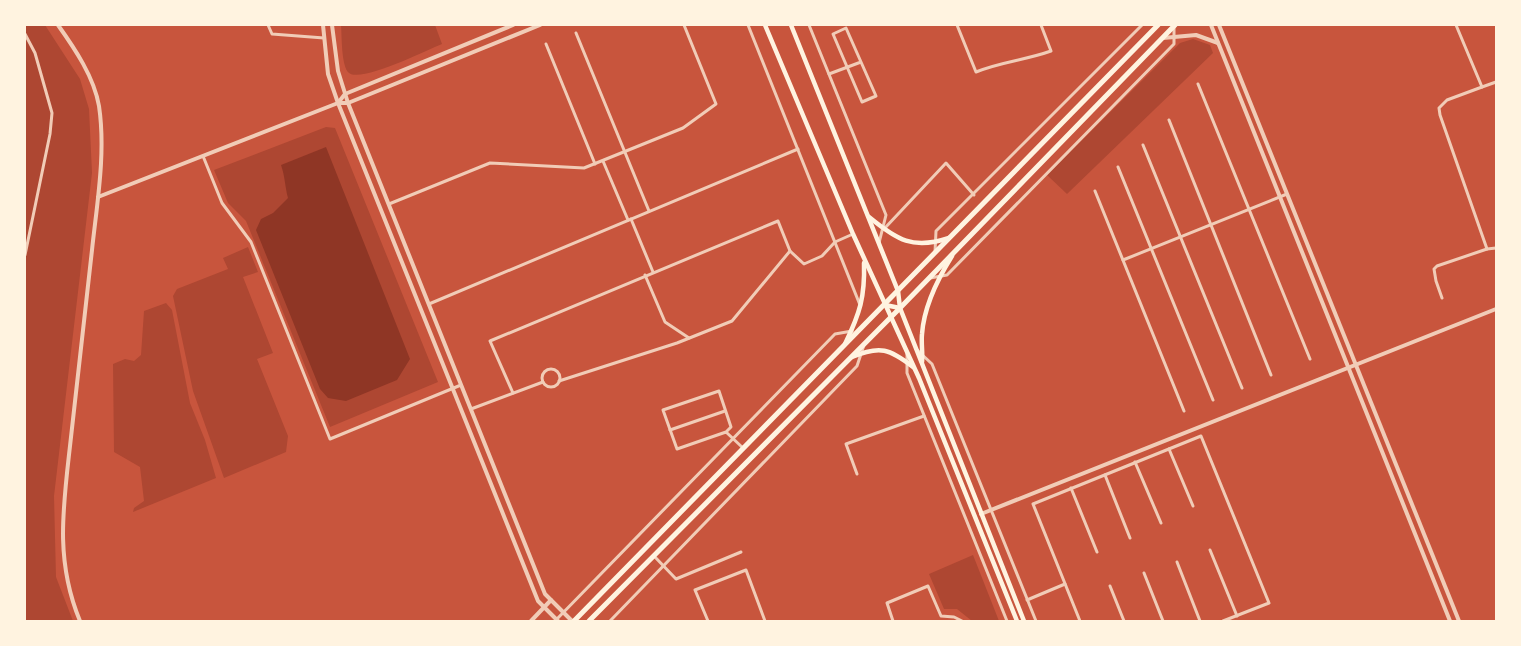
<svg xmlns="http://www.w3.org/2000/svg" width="1521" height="646" viewBox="0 0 1521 646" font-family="'Asap Condensed',sans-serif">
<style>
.green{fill:#ae4732}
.water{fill:#8f3625}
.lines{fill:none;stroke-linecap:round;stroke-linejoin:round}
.minor{stroke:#f1ccb7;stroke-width:3}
.tertiary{stroke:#f1ccb7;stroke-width:4}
.secondary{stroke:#fff3e0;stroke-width:4.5}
.trunk{stroke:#fff3e0;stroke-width:5}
</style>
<rect width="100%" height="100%" fill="#c8553d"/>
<g class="green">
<polygon points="25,25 45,25 80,79 89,109 92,173 54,496 56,577 73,621 25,621"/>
<path d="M341 25H435L442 44C427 50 361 83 349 73 341 66 342 36 341 25Z"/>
<polygon points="1193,39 1210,45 1213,53 1067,194 1047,175 1180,43"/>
<polygon points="326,127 335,128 438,382 330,427 246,221 228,203 214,170"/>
<polygon points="248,247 258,272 243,277 273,353 257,359 288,436 286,452 224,478 193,391 173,296 177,289 228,269 223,258"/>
<polygon points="166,303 172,310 190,403 205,440 216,478 133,512 134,508 144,501 140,467 114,452 113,364 125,359 134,361 141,355 144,311"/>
<polygon points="973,555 999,621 972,621 957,609 944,609 929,574"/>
</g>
<path class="water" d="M326 147 410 359 397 380 346 401 328 398 320 389 256 230 261 219 273 213 288 198C285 187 285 176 281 165Z"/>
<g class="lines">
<g class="minor">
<polyline points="268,25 272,34 324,38"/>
<polyline points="748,25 860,305"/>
<polyline points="809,25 886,215 879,243"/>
<path d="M957 25 976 72C1000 62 1026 60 1051 51L1041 25"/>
<polyline points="1456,25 1482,87 1496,82"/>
<polyline points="576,33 649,211"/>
<polyline points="25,34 35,53 52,113 50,134 25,255"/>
<polyline points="546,44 595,164"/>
<polyline points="829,74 861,62 846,28 833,34 862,102 876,96 861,62"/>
<polyline points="1198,84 1310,359"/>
<polyline points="1482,87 1447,100 1439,108 1440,115 1487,249 1496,248"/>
<polyline points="1169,120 1271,375"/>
<polyline points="1143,145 1242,388"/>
<polyline points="203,156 222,203 251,242 330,439 461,385"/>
<polyline points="603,161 628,220"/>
<polyline points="1118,167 1213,400"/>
<polyline points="1095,191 1184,411"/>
<polyline points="389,204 490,163 584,168 683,128 716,104 684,25"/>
<polyline points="631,219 653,272"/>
<polyline points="884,229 946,163 974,195"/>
<polyline points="790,251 804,264 822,256 835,242 853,234"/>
<polyline points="935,252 936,231 1142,25"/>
<polyline points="1123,260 1287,194"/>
<polyline points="645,275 665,322 689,338"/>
<polyline points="930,278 947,275 1174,44 1174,27"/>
<polyline points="1442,298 1436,281 1434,269 1437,266 1487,249"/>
<polyline points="429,304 798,149"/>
<polyline points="916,349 932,364 1036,621"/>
<polyline points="907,354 907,373 1007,621"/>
<circle cx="551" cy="378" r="9"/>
<polyline points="513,393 490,341 778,221 790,251 732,321 677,343 559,381"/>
<polyline points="471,409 543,382"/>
<polyline points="670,430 725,411"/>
<polyline points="726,432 677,449 663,410 719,391 731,427 726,432 743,448"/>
<polyline points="1169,449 1193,506"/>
<polyline points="1135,462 1161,523"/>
<polyline points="857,474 846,444 924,416"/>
<polyline points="1105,475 1130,538"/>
<polyline points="1071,488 1097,552"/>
<polyline points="1210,550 1237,616"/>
<polyline points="654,556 676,579 741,552"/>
<polyline points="1177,562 1200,621"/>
<polyline points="1144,573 1163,621"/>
<polyline points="1110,586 1124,621"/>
<polyline points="1027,600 1065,584"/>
<polyline points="555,621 835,334 852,331"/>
<polyline points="610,621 857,366 864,345"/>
<polyline points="708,621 695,590 746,570 765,621"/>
<polyline points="893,621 887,603 928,586 941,616 954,617 962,621"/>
<polyline points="1080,621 1033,504 1201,436 1269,603 1223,621"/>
</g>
<g class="tertiary">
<path d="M58 25C75 49 94 77 99 106 106 153 97 203 92 250 85 315 77 380 70 446 63 508 55 561 80 621"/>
<polyline points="323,25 328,74 338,103 538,601 558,621"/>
<polyline points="332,25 338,71 348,103 545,594 572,621"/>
<polyline points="1211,25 1450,621"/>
<polyline points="1219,25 1459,621"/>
<polyline points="1163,38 1196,35 1218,43"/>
<polyline points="338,103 345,94 513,25"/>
<polyline points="98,197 338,103 348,103 540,25"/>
<polyline points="981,514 1496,309"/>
<polyline points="531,621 551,600"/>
</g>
<g class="secondary">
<polyline points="765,25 853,234 919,378 1017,621"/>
<polyline points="791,25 898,291 900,308 1024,621"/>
<path d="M869 217C897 240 913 250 949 238"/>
<polyline points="885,305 900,308"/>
<path d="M845 344C860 313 865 297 864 263"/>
<path d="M852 357C880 345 890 349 913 367"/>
<path d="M922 362C923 353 921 343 922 334 924 306 937 280 952 256"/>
</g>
<g class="trunk">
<polyline points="574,621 1158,25"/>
<polyline points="589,621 900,308 1175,25"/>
</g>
</g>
<rect width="1521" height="646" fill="none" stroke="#fff3e0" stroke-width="52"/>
</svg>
